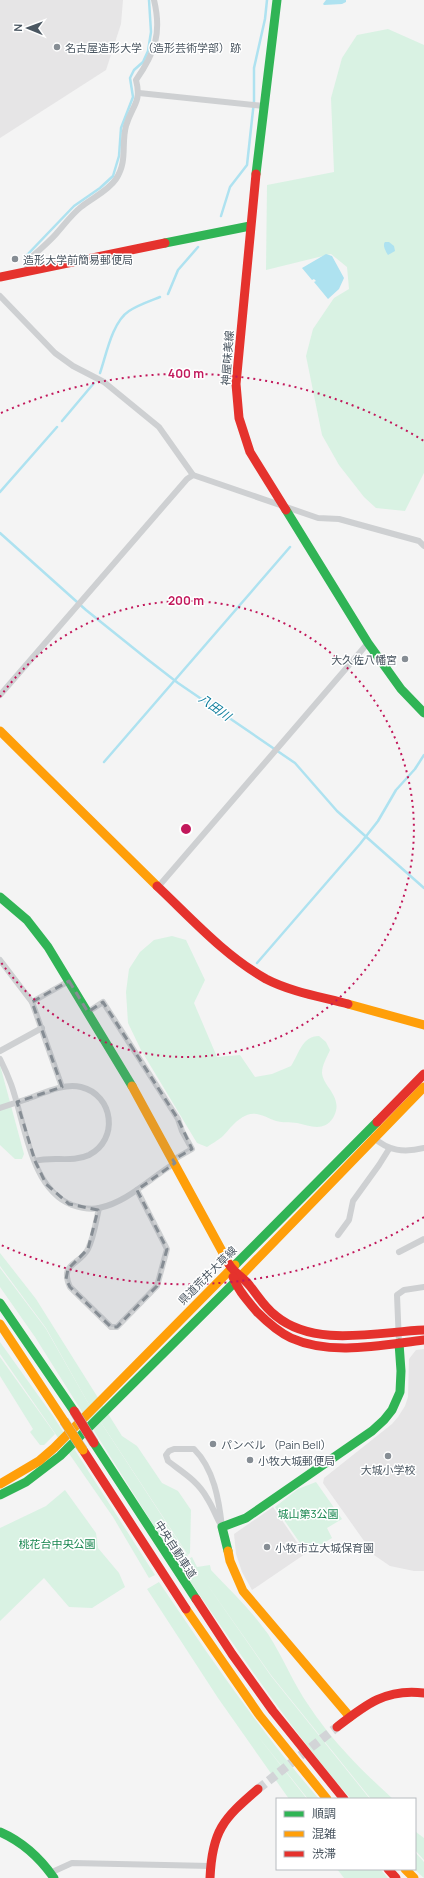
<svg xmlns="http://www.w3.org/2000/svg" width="424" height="1878" viewBox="0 0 424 1878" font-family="Manrope,'Noto Sans JP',sans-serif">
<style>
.education{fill:#e6e5e6}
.green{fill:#d9f2e3}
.water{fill:#aee2f0}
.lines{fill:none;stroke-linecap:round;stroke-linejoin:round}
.stream{stroke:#aee2f0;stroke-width:2.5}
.secondary-tunnel{stroke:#d2d4d7;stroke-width:9;stroke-dasharray:9 4.5;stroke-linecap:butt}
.street{stroke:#ced0d2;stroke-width:6}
.fast{stroke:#30b455;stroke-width:9}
.slow{stroke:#ff9f0a;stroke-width:9}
.jam{stroke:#e5322d;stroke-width:9}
.slow-bridge-casing{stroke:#b9bec3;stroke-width:10;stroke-linecap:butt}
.jam-bridge-casing{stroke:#b9bec3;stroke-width:10;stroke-linecap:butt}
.street-bridge{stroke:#ced0d2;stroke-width:6}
.slow-bridge{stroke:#ff9f0a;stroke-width:9}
.jam-bridge{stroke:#e5322d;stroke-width:9}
.marked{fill:#868d94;fill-opacity:0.2;stroke:#868d94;stroke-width:3;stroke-dasharray:8 5;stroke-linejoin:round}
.ring{fill:none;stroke:#c2185b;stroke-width:2;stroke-dasharray:2 4}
.poi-dot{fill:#868d94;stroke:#fff;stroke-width:1.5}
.labels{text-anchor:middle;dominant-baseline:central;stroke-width:3;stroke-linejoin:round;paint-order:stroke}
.poi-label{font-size:11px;fill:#4a5661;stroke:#fff;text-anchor:start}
.street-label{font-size:11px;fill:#4a5661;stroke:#fff}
.park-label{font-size:11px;fill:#17864f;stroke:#fff}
.water-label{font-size:12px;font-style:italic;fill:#0c7c9b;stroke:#fff}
.centre{fill:#c2185b;stroke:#fff;stroke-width:2}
.ring-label{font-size:12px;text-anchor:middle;font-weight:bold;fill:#c2185b;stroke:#fff;stroke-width:3;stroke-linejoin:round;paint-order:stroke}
</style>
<rect width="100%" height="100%" fill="#f4f4f4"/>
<g class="education">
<polygon points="0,0 123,0 121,24 106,70 0,138"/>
<polygon points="424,1349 424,1571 414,1571 390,1566 374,1555 323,1483 324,1478 392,1424 398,1417 405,1406 408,1397 409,1359 416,1350"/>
<polygon points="273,1507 305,1554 252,1590 242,1572 236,1554 234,1534"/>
</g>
<g class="green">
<polygon points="388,29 424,45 424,473 405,511 376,508 364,497 339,465 322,435 306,356 313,329 334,298 349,289 347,267 331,254 266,270 267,185 334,172 331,98 342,58 357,35"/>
<path d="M172 936 186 940 205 980 194 1003 217 1057 240 1055 255 1077 272 1074 291 1066C299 1054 302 1036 319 1036L326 1042 330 1050C327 1057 322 1065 322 1073 323 1087 345 1098 333 1118 324 1132 310 1126 297 1123 290 1122 283 1123 276 1121 267 1118 257 1111 247 1115 235 1120 230 1129 222 1137 217 1141 211 1144 207 1147L197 1143 141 1050 128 1023 126 992 129 969 140 952 154 940Z"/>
<polygon points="0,1065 24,1154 22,1159 15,1159 0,1145"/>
<polygon points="0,1253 36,1299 122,1436 137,1446 162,1483 178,1491 191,1510 190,1553 188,1555 87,1401 46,1328 0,1266"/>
<polygon points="0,1268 46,1329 87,1401 188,1556 176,1561 35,1337 0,1287"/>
<polygon points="0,1342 53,1416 155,1575 149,1578 113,1517 0,1354"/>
<polygon points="0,1357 55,1434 44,1445 40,1445 30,1432 33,1429 0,1376"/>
<polygon points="316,1482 342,1519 327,1528 332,1538 307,1553 275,1507 298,1489"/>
<polygon points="65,1490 96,1533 98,1548 119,1573 125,1587 92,1608 69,1607 44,1578 0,1621 0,1528 46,1506"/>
<path d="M192 1557 197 1567 210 1565 211 1570C230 1590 252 1611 268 1634 283 1657 293 1683 309 1706 332 1741 362 1771 393 1799H371L271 1675 204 1580 271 1676 370 1799H351C288 1727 235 1646 181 1568L185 1564V1561Z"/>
<path d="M159 1582C209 1656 260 1731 319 1799H308L257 1735 307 1799H289L218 1698 147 1589Z"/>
<polygon points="415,1820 416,1832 424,1838 424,1860 415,1850"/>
<polygon points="415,1852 424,1862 424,1878 414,1869 415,1869"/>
<polygon points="337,1869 380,1869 388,1878 344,1878"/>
</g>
<g class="water">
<polygon points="326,0 346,0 346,2 342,4 324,5 323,4"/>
<path d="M385 242H389L394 246 395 251 388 255C386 252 382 245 385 242Z"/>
<polygon points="326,254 332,256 344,278 339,289 328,299 314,282 316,281 314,279 312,280 302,268"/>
</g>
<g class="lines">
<g class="stream">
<polyline points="221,216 230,187 247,165 254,101 254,68 265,19 267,0"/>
<polyline points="26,256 74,206 100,188 113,176 119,156 121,128 133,97 130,78 134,70 143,62 148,51 151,32 149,0"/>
<polyline points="168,294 178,270 198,247"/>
<path d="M100 373C106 356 112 322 129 311 138 305 150 301 160 297"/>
<polyline points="62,421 94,383"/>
<polyline points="0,492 57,427"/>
<polyline points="0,533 86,610 147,659 178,683 295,763 337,811 424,888"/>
<polyline points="104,762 290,547"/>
<polyline points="257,963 360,844 378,821 396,790 415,769 424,755"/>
</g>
<polyline class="secondary-tunnel" points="258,1789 337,1727"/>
<g class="street">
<polyline points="139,93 264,106"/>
<path d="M27 271V261C37 252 47 244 56 234 64 225 72 214 81 207 92 198 108 191 116 179 128 161 121 144 126 126 132 105 142 103 136 80 155 53 162 33 154 0"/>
<polyline points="0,296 55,353 73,366 104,382 159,427 193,475 318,518 339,519 419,541 424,546"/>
<polyline points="0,695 187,479 193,475"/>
<polyline points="158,887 368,643"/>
<polyline points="0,960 32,1002 62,1087"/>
<polyline points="32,1002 69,981"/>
<polyline points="88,1012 103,1002 178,1119 182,1131 192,1149 173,1160"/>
<polyline points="0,1051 42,1028"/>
<path d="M0 1059C4 1067 8 1076 11 1084 25 1122 30 1189 72 1205 81 1208 90 1210 99 1208 128 1202 150 1178 175 1163"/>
<path d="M27 1099C44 1093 63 1083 81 1087 114 1095 119 1140 89 1155 72 1163 53 1156 35 1161"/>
<path d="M373 1137C388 1151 404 1153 424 1148"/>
<path d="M99 1208C96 1221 94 1237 88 1249 80 1265 59 1263 70 1287L111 1327H117L157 1286 167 1249 137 1190"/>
<polyline points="338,1235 349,1220 353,1201 379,1165 389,1149"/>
<polyline points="399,1252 424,1239"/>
<polyline points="399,1343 397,1295 404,1290 424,1287"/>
<path d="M174 1449H194C214 1469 219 1500 222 1527 216 1517 213 1507 207 1498 198 1481 182 1472 168 1461L166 1455 169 1451Z"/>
<polyline points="50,1873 72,1863 211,1866"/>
</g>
<g class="fast">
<polyline points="256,174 277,0"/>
<polyline points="165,243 250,226"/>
<polyline points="286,510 368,643 401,689 424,713"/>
<polyline points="0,897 27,920 48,947 132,1086"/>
<polyline points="235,1265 377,1122"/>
<polyline points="0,1303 74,1411"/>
<polyline points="94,1443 196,1599"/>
<polyline points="0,1495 26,1482 60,1456 235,1282"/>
<polyline points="228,1551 222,1527 246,1518 372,1431 384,1420 392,1410 400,1392 401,1371 399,1343"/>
<path d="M0 1832C23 1842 40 1858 54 1878"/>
</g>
<g class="slow">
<polyline points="0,731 157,886"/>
<polyline points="348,1004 424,1025"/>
<polyline points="132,1086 229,1264"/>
<polyline points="235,1282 424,1087"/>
<polyline points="0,1324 64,1421"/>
<polyline points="0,1484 39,1461 54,1448 235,1265"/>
<polyline points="228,1551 230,1561 243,1591 350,1717"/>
<polyline points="186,1609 260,1716 327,1799"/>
<polyline points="405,1869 414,1878"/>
</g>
<g class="jam">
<polyline points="256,174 236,384 239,418 250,452 286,510"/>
<polyline points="0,277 165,243"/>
<path d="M157 886C192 919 224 955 266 979 291 992 322 997 348 1004"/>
<polyline points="377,1122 424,1074"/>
<path d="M229 1264C233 1272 244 1278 250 1286 258 1296 265 1308 276 1316 315 1348 377 1332 424 1330"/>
<path d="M233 1277C238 1291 248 1301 257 1312 267 1322 278 1332 291 1338 331 1356 382 1345 424 1340"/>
<polyline points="83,1450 186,1609"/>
<polyline points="196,1599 232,1654 273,1711 344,1799"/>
<path d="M337 1727C365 1705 386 1688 424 1693"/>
<polyline points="388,1869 396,1878"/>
<path d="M210 1878C212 1831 223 1819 258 1789"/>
</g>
<defs>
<polyline id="slow-bridge" points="64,1421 83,1450"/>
<polyline id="jam-bridge" points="74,1411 94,1443"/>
</defs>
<use href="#slow-bridge" class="slow-bridge-casing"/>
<use href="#jam-bridge" class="jam-bridge-casing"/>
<polyline class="street-bridge" points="0,1108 27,1099"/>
<use href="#slow-bridge" class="slow-bridge"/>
<use href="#jam-bridge" class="jam-bridge"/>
</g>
<path class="marked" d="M69 981 88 1012 103 1002 178 1119 192 1149 173 1160 175 1163 137 1190 167 1249 157 1286 117 1327H111L70 1287 66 1279 68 1269 88 1249 98 1210 69 1204 46 1184 35 1161 17 1102 62 1087 32 1002Z"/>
<g class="ring">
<path d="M0 697A228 228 0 1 1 0 961"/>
<path d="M424 1217A455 455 0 0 1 1 1245M1 413A455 455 0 0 1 424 441"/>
</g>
<g class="poi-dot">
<circle cx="57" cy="47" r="4"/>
<circle cx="15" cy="259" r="4"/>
<circle cx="405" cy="659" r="4"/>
<circle cx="213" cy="1444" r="4"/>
<circle cx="388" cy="1456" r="4"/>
<circle cx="250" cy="1460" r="4"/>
<circle cx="267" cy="1547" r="4"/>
</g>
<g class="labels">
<g class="poi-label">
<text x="65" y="47">名古屋造形大学（造形芸術学部）跡</text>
<text x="23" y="259">造形大学前簡易郵便局</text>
<text x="397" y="659" text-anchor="end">大久佐八幡宮</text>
<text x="221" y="1444">パンベル （Pain Bell）</text>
<text x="258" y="1460">小牧大城郵便局</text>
<text x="388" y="1469" text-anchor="middle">大城小学校</text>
<text x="275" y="1547">小牧市立大城保育園</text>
</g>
<g class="street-label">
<text transform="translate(227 358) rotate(-86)">神屋味美線</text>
<text transform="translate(207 1275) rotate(-45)">県道荒井大草線</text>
<text transform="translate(176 1549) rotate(57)">中央自動車道</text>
</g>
<g class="park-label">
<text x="308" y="1513">城山第3公園</text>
<text x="57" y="1543">桃花台中央公園</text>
</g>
<g class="water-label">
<text transform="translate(215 707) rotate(35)">八田川</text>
</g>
</g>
<circle cx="186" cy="829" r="6" class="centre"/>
<g class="ring-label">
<text x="186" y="378">400 m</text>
<text x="186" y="605">200 m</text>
</g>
<rect x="276" y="1798" width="140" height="72" fill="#ffffff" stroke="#b7bbc0"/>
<rect x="284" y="1811" width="20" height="6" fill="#30b455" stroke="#b7bbc0"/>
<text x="312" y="1818" font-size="12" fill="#4a5661">順調</text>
<rect x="284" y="1831" width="20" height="6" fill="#ff9f0a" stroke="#b7bbc0"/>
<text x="312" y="1838" font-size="12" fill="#4a5661">混雑</text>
<rect x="284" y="1851" width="20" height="6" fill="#e5322d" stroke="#b7bbc0"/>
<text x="312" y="1858" font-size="12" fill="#4a5661">渋滞</text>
<g transform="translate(28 28) rotate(271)" stroke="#ffffff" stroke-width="3" paint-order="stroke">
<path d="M0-3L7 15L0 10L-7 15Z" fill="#4a5661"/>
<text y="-6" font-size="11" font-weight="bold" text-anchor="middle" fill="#4a5661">N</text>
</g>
</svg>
